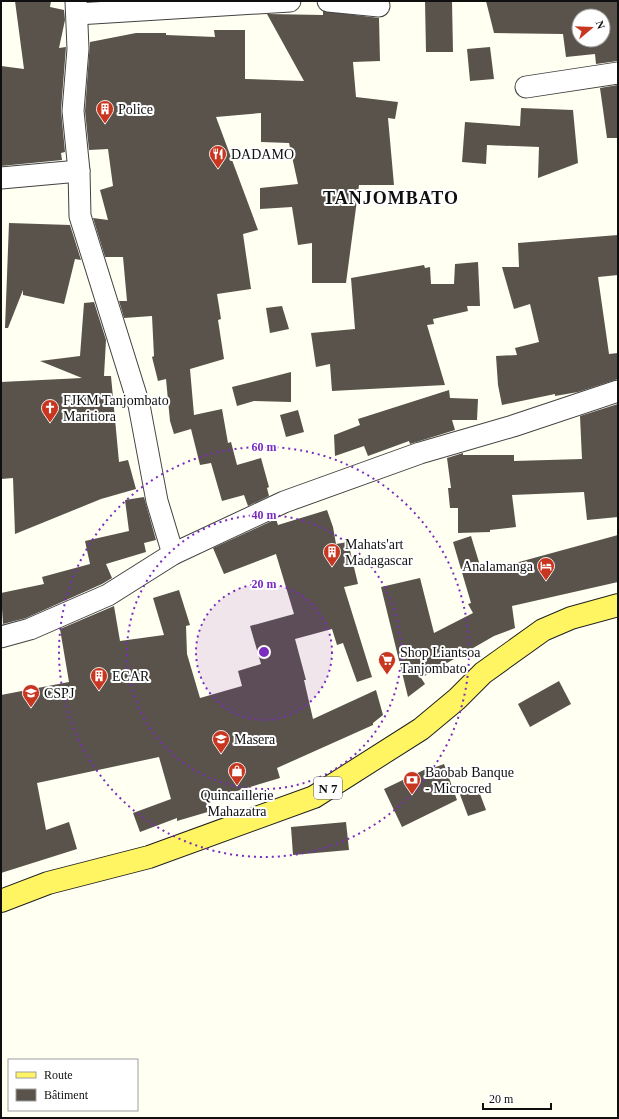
<svg xmlns="http://www.w3.org/2000/svg" width="619" height="1119" font-family="'Times New Roman',serif">
<style>
.building{fill:#59534b;fill-rule:evenodd}
.lines{fill:none;stroke-linecap:round;stroke-linejoin:round}
.street-casing{stroke:#424242;stroke-width:23}
.primary-casing{stroke:#202020;stroke-width:24}
.street{stroke:#fff;stroke-width:21}
.primary{stroke:#fff562;stroke-width:22}
.ring{fill:none;stroke:#7b2cbf;stroke-width:2;stroke-dasharray:2 4}
.labels{text-anchor:middle;stroke-width:4;stroke-linejoin:round;paint-order:stroke}
.shield{fill:#fff;stroke:#575757;stroke-width:1}
.shield-label{font-size:13px;font-weight:bold;fill:#0f0f0f}
.poi-label{font-size:14px;fill:#0f0f0f;stroke:#fff;text-anchor:start}
.district-label{font-size:18px;font-weight:bold;letter-spacing:1px;fill:#0f0f0f;stroke:#fff}
.centre{fill:#7b2cbf;stroke:#fff;stroke-width:2}
.ring-label{font-size:12px;text-anchor:middle;font-weight:bold;fill:#7b2cbf;stroke:#fff;stroke-width:4;stroke-linejoin:round;paint-order:stroke}
</style>
<rect width="100%" height="100%" fill="#fffff2"/>
<g class="building">
<polygon points="15,1 51,1 50,7 64,10 65,20 59,48 66,47 61,110 65,152 61,153 62,160 1,166 1,66 24,69"/>
<polygon points="425,1 452,1 453,52 426,52"/>
<path d="M486 1H618V61L596 64 595 54 566 57 563 34 494 33ZM579 16H603V40H579Z"/>
<polygon points="323,11 379,18 380,61 353,62 356,97 398,102 395,119 388,118 394,185 359,185 346,283 312,283 312,243 298,245 292,207 260,209 260,188 298,184 289,143 261,142 261,113 216,117 258,230 243,234 251,289 217,294 221,319 218,320 224,359 190,369 194,415 222,409 228,443 231,442 237,465 261,458 269,487 267,488 269,496 248,506 244,495 222,501 211,463 200,465 191,429 174,434 170,421 166,379 158,381 152,357 154,356 152,316 124,318 119,301 127,301 123,257 105,257 93,218 108,220 100,190 113,186 108,149 89,150 85,111 90,42 136,33 166,33 166,35 215,37 214,30 245,30 245,79 304,81 267,14 323,15"/>
<polygon points="490,47 494,79 470,81 467,49"/>
<polygon points="618,85 618,138 607,138 600,88"/>
<polygon points="521,108 573,110 578,163 538,178 539,147 487,145 486,164 462,162 465,122 520,126"/>
<polygon points="9,223 70,225 81,260 75,259 64,304 23,295 23,290 8,328 5,328"/>
<polygon points="618,235 618,275 598,277 609,354 618,353 618,379 578,392 555,396 555,394 502,405 498,385 496,356 517,355 515,348 539,342 530,304 514,309 502,267 519,267 518,243"/>
<polygon points="478,262 480,306 467,306 468,311 433,319 434,324 427,325 445,385 332,391 330,364 316,367 311,333 355,329 351,278 424,265 425,268 430,267 431,284 454,284 455,264"/>
<polygon points="94,302 106,340 104,376 111,376 119,462 128,460 136,489 101,499 15,534 13,478 1,479 1,382 82,378 40,361 80,356 84,303"/>
<polygon points="282,306 289,329 270,333 266,308"/>
<polygon points="291,372 291,402 254,401 237,406 232,387"/>
<polygon points="449,390 450,398 478,399 477,420 452,420 455,430 410,444 409,441 368,456 364,446 335,456 334,435 360,425 358,419"/>
<polygon points="618,404 618,517 587,520 584,492 512,495 516,527 490,530 490,532 458,533 458,508 450,508 448,488 451,488 447,458 463,453 463,455 514,455 514,461 582,459 580,416"/>
<polygon points="298,410 304,432 286,437 280,415"/>
<polygon points="144,497 156,540 144,543 146,552 106,564 112,578 102,584 26,618 3,624 1,593 44,584 42,577 90,564 85,541 129,531 125,500"/>
<polygon points="327,510 333,527 336,544 348,542 358,584 344,587 372,677 357,682 343,643 337,645 332,629 295,639 306,680 304,680 313,719 376,690 383,715 373,723 373,725 277,768 280,778 207,800 211,811 177,821 177,818 140,832 133,813 171,799 159,757 37,783 46,830 69,822 77,849 1,873 1,695 69,682 60,629 114,606 120,641 164,635 153,598 179,590 190,625 186,626 187,654 200,698 242,686 238,671 261,664 250,626 294,614 276,554 224,574 213,548 276,519 278,525"/>
<polygon points="618,535 618,582 512,606 515,628 494,636 421,678 425,684 408,697 381,587 420,578 434,633 473,613 468,604 471,603 453,542 471,536 482,572"/>
<polygon points="559,681 571,704 530,727 518,704"/>
<polygon points="444,764 457,800 402,827 384,789 428,768 428,770"/>
<polygon points="477,786 486,810 468,816 459,792"/>
<polygon points="346,822 349,850 293,855 291,827"/>
</g>
<g class="lines">
<defs>
<g id="street">
<polyline points="76,1 78,49 73,111 79,171 80,216 139,405 157,501 173,554"/>
<polyline points="328,1 379,6"/>
<polyline points="77,14 290,1"/>
<polyline points="526,87 618,73"/>
<polyline points="1,178 79,171"/>
<polyline points="1,637 30,629 108,595 173,554 284,502 420,453 513,426 618,391"/>
</g>
<polyline id="primary" points="1,901 48,883 149,857 314,797 421,729 457,699 483,673 543,630 571,618 618,605"/>
</defs>
<use href="#street" class="street-casing"/>
<use href="#primary" class="primary-casing"/>
<use href="#street" class="street"/>
<use href="#primary" class="primary"/>
</g>
<circle cx="264" cy="652" r="68" fill="#7b2cbf" fill-opacity=".12"/>
<g class="ring">
<circle cx="264" cy="652" r="68"/>
<circle cx="264" cy="652" r="137"/>
<circle cx="264" cy="652" r="205"/>
</g>
<defs>
<symbol id="building-pin" viewBox="-11 -11 22 30"><path d="M0 17L-7.5 6A9.5 9.5 0 1 1 7.5 6Z" fill="#c8361f" stroke="#fff"/><path d="M-4-6H4V6H1V3H-1V6H-4ZM-2.5-4.3h1.7v1.8h-1.7ZM.8-4.3h1.7v1.8H.8ZM-2.5-1h1.7V.8h-1.7ZM.8-1h1.7V.8H.8Z" fill="#fff"/></symbol>
<symbol id="restaurant-pin" viewBox="-11 -11 22 30"><path d="M0 17L-7.5 6A9.5 9.5 0 1 1 7.5 6Z" fill="#c8361f" stroke="#fff"/><path d="M-5-6h1v4h1v-4h1v4h1v-4h1v5L-1.5 .5V6h-2V.5L-5-1ZM5-6V6H3V1.5H1.5Q1.5-4 5-6Z" fill="#fff"/></symbol>
<symbol id="church-pin" viewBox="-11 -11 22 30"><path d="M0 17L-7.5 6A9.5 9.5 0 1 1 7.5 6Z" fill="#c8361f" stroke="#fff"/><path d="M-1.2-6h2.4v3.5h3.3v2.4h-3.3V6h-2.4V-.1h-3.3v-2.4h3.3Z" fill="#fff"/></symbol>
<symbol id="hotel-pin" viewBox="-11 -11 22 30"><path d="M0 17L-7.5 6A9.5 9.5 0 1 1 7.5 6Z" fill="#c8361f" stroke="#fff"/><path d="M-6-4.5h1.5V1H6V5H4.5V3h-9V5H-6ZM-4 0a1.8 1.8 0 1 1 3.6 0ZM.5 0V-2.5h3Q6-2.5 6 0Z" fill="#fff"/></symbol>
<symbol id="supermarket-pin" viewBox="-11 -11 22 30"><path d="M0 17L-7.5 6A9.5 9.5 0 1 1 7.5 6Z" fill="#c8361f" stroke="#fff"/><path d="M-6-5.5h2.5l.6 2H6L4.5 2H-2.5L-4.4-4H-6ZM-1.5 3.2a1.3 1.3 0 1 0 .1 0ZM3 3.2a1.3 1.3 0 1 0 .1 0Z" fill="#fff"/></symbol>
<symbol id="school-pin" viewBox="-11 -11 22 30"><path d="M0 17L-7.5 6A9.5 9.5 0 1 1 7.5 6Z" fill="#c8361f" stroke="#fff"/><path d="M0-5L7-2L0 1L-7-2ZM-4 1L0 2.5L4 1V4Q0 6-4 4Z" fill="#fff"/></symbol>
<symbol id="shop-pin" viewBox="-11 -11 22 30"><path d="M0 17L-7.5 6A9.5 9.5 0 1 1 7.5 6Z" fill="#c8361f" stroke="#fff"/><path d="M-5-2.5h2.3a2.7 3.5 0 0 1 5.4 0H5L5.5 6h-11ZM-1.5-2.5h3a1.5 2.3 0 0 0-3 0Z" fill="#fff"/></symbol>
<symbol id="bank-pin" viewBox="-11 -11 22 30"><path d="M0 17L-7.5 6A9.5 9.5 0 1 1 7.5 6Z" fill="#c8361f" stroke="#fff"/><path d="M-6-4H6V4H-6ZM0-2.3a2.3 2.3 0 1 0 0 4.6a2.3 2.3 0 1 0 0-4.6Z" fill="#fff"/></symbol>
</defs>
<g fill-rule="evenodd">
<use href="#building-pin" x="95" y="99" width="20" height="27"/>
<use href="#restaurant-pin" x="208" y="144" width="20" height="27"/>
<use href="#church-pin" x="40" y="398" width="20" height="27"/>
<use href="#building-pin" x="322" y="542" width="20" height="27"/>
<use href="#hotel-pin" x="536" y="556" width="20" height="27"/>
<use href="#supermarket-pin" x="377" y="650" width="20" height="27"/>
<use href="#building-pin" x="89" y="666" width="20" height="27"/>
<use href="#school-pin" x="21" y="683" width="20" height="27"/>
<use href="#school-pin" x="211" y="729" width="20" height="27"/>
<use href="#shop-pin" x="227" y="761" width="20" height="27"/>
<use href="#bank-pin" x="402" y="770" width="20" height="27"/>
</g>
<g class="labels">
<rect class="shield" x="314" y="777" width="28" height="22" rx="3"/>
<g class="shield-label">
<text x="328" y="793">N 7</text>
</g>
<g class="poi-label">
<text x="118" y="114">Police</text>
<text x="231" y="159">DADAMO</text>
<text x="63" y="405">FJKM Tanjombato<tspan x="63" dy="16">Maritiora</tspan></text>
<text x="345" y="549">Mahats'art<tspan x="345" dy="16">Madagascar</tspan></text>
<text x="533" y="571" text-anchor="end">Analamanga</text>
<text x="400" y="657">Shop Liantsoa<tspan x="400" dy="16">Tanjombato</tspan></text>
<text x="112" y="681">ECAR</text>
<text x="44" y="698">CSPJ</text>
<text x="234" y="744">Masera</text>
<text x="425" y="777">Baobab Banque<tspan x="425" dy="16">- Microcred</tspan></text>
<text x="237" y="800" text-anchor="middle">Quincaillerie<tspan x="237" dy="16">Mahazatra</tspan></text>
</g>
<g class="district-label">
<text x="391" y="204">TANJOMBATO</text>
</g>
</g>
<circle cx="264" cy="652" r="6" class="centre"/>
<g class="ring-label">
<text x="264" y="451">60 m</text>
<text x="264" y="519">40 m</text>
<text x="264" y="588">20 m</text>
</g>
<rect width="619" height="1119" fill="none" stroke="#0f0f0f" stroke-width="4"/>
<rect x="8" y="1059" width="130" height="52" fill="#ffffff" stroke="#9f9f9f"/>
<rect x="16" y="1072" width="20" height="6" fill="#fff562" stroke="#9f9f9f"/>
<text x="44" y="1079" font-size="12" fill="#0f0f0f">Route</text>
<rect x="16" y="1089" width="20" height="12" fill="#59534b" stroke="#9f9f9f"/>
<text x="44" y="1099" font-size="12" fill="#0f0f0f">Bâtiment</text>
<g transform="translate(591 28) rotate(71)"><circle r="19" fill="#ffffff" stroke="#9f9f9f"/>
<path d="M0-3L7 15L0 10L-7 15Z" fill="#c8361f"/>
<text y="-6" font-size="11" font-weight="bold" text-anchor="middle" fill="#0f0f0f">N</text>
</g>
<path d="M483 1103v6h68v-6" fill="none" stroke="#0f0f0f" stroke-width="2"/>
<text x="489" y="1103" font-size="12" fill="#0f0f0f" stroke="#ffffff" stroke-width="3" paint-order="stroke">20 m</text>
</svg>
